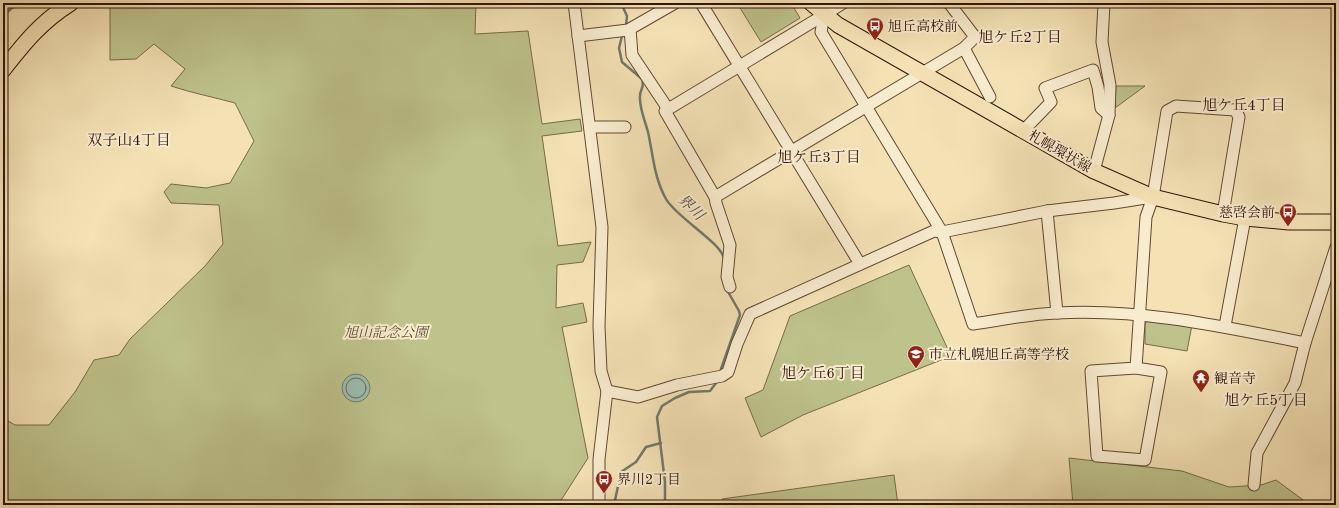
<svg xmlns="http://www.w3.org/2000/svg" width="1339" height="508" font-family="'Old Standard TT','Noto Serif JP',serif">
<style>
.green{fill:#bec28b;stroke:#786a49}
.water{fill:#9cbdb0;stroke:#71796c}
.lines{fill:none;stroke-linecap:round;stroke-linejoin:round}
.shore{stroke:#66685c;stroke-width:1}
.stream{stroke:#71796c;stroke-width:2.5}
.minor-casing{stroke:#624732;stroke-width:13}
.major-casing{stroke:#311307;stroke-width:17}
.minor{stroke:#f8eccf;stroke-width:11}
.major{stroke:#f4e2b5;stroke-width:15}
.labels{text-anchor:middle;stroke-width:4;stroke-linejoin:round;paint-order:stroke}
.poi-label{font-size:14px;fill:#311307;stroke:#f8eccf;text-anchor:start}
.street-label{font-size:14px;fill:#311307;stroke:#f8eccf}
.park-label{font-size:14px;font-style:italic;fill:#625035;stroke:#f8eccf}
.neighbourhood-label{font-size:15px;fill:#311307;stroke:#f8eccf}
.water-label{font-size:15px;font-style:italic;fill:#564e42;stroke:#f8eccf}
</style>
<rect width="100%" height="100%" fill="#f4e2b5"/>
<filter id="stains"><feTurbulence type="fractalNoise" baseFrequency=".005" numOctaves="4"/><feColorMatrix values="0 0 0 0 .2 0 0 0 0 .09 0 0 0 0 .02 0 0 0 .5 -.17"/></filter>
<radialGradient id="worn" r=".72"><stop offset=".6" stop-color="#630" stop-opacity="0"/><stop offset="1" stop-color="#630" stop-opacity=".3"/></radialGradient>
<g class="green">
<path d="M110 3H476L475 34 528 31 542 124 580 119 582 131 542 136 558 246 591 242 583 262 557 265 556 308 583 303 587 322 562 327 588 458 558 505H3V418L15 425H49L75 392 94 360 119 355 130 339 205 266 223 244 219 205 171 203 164 192 171 184 206 188 230 183 254 141 235 103C213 97 192 93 171 86L185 69 154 44 136 59 110 60Z"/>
<polygon points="737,3 791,3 800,18 761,42"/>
<polygon points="1116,86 1145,86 1115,108"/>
<polygon points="909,265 951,356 803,415 761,437 745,398 763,390 790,316"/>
<polygon points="1149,319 1192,325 1187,351 1145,344 1145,324"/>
<polygon points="1069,458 1182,471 1229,487 1261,485 1276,480 1310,505 1073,505"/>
<polygon points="894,475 898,505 723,505 722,499"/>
</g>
<circle class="water" cx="356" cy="388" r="14"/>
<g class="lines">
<circle class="shore" cx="356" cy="388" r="10"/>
<g class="stream">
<polyline points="621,3 627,16 626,26"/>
<polyline points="3,15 19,3"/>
<path d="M622 36 619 48 622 62 642 79C645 87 640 89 640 96 639 107 645 121 648 132 653 154 654 178 666 199 677 218 722 243 724 259"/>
<polyline points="721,369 740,315 739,311 727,290"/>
<polyline points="614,505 621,472 636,462 646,447 661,443"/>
<polyline points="665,505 665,482 657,417 662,406 675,398 689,392 710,391 716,383"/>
</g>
<defs>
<g id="minor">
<polyline points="574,3 602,227 599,326 601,371 607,391 599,459 599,505"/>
<polyline points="701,3 860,264"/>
<path d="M843 3 824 15 821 32 942 232 973 324C1001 320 1029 314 1057 313 1140 308 1225 327 1305 343"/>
<polyline points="824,15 665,111 715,197 964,48 975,37 949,3"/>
<polyline points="630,29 632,55 668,109"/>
<polyline points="578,36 628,30 675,3"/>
<polyline points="964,48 990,97"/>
<polyline points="590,127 625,127"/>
<polyline points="1024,130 1051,102 1045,88 1093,70 1098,87 1101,108 1109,115"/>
<polyline points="1094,171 1109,115 1110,85 1102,42 1104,3"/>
<polyline points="715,197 716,203 730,245 727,277 730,287"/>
<polyline points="1047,211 1057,313"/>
<polyline points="1225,326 1245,218"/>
<polyline points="1136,368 1161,372 1145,460 1097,456 1091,371 1136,368 1146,217 1153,197 1167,111 1176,106 1235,110 1239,117 1223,214"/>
<polyline points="607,391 638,397 677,385 722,376 728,372 737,344 750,314 934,231 942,232 1047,211 1114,203 1152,197"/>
<polyline points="1254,485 1257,453 1295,383 1305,343 1336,247"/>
</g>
<g id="major">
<polyline points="811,3 838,25 1094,171 1153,197 1223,214 1245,218 1289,222 1336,222"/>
<path d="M3 70C25 42 41 22 71 3"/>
</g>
</defs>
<use href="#minor" class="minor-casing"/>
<use href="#major" class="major-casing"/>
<use href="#minor" class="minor"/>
<use href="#major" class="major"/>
</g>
<defs>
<symbol id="bus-pin" viewBox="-11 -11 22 30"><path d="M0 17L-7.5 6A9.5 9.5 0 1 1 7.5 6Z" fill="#8f2418" stroke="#f8eccf"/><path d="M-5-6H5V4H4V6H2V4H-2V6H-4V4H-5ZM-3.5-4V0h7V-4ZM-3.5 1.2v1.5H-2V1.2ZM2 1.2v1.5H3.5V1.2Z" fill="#fff"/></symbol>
<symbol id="school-pin" viewBox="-11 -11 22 30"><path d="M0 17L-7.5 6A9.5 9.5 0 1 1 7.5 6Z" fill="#8f2418" stroke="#f8eccf"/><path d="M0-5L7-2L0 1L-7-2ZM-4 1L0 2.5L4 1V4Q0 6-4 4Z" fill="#fff"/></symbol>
<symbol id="temple-pin" viewBox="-11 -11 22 30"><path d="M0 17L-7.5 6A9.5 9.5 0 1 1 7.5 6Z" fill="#8f2418" stroke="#f8eccf"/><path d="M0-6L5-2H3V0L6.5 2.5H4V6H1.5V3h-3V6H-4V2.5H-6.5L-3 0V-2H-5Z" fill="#fff"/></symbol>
</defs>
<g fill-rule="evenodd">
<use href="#bus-pin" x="865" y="16" width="20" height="27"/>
<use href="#bus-pin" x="1278" y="202" width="20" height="27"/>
<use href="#school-pin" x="906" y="344" width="20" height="27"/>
<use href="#temple-pin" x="1191" y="368" width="20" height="27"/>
<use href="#bus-pin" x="594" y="469" width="20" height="27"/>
</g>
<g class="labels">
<g class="poi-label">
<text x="888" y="31">旭丘高校前</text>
<text x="1275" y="217" text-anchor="end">慈啓会前</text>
<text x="929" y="359">市立札幌旭丘高等学校</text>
<text x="1214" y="383">観音寺</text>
<text x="617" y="484">界川2丁目</text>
</g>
<g class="street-label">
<text transform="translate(1060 151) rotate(30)" y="5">札幌環状線</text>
</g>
<g class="park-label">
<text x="386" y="337">旭山記念公園</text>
</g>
<g class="neighbourhood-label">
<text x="1020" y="42">旭ケ丘2丁目</text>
<text x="1244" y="110">旭ケ丘4丁目</text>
<text x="129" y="145">双子山4丁目</text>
<text x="819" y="162">旭ケ丘3丁目</text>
<text x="823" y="378">旭ケ丘6丁目</text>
<text x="1266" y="405">旭ケ丘5丁目</text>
</g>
<g class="water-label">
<text transform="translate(691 207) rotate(44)" y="5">界川</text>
</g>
</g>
<rect width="1339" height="508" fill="none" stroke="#f4e2b5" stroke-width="16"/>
<rect x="4" y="4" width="1331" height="500" fill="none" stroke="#311307" stroke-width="2"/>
<rect x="8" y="8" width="1323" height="492" fill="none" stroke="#311307"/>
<rect width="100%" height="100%" filter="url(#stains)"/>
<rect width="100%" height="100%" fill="url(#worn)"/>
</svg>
